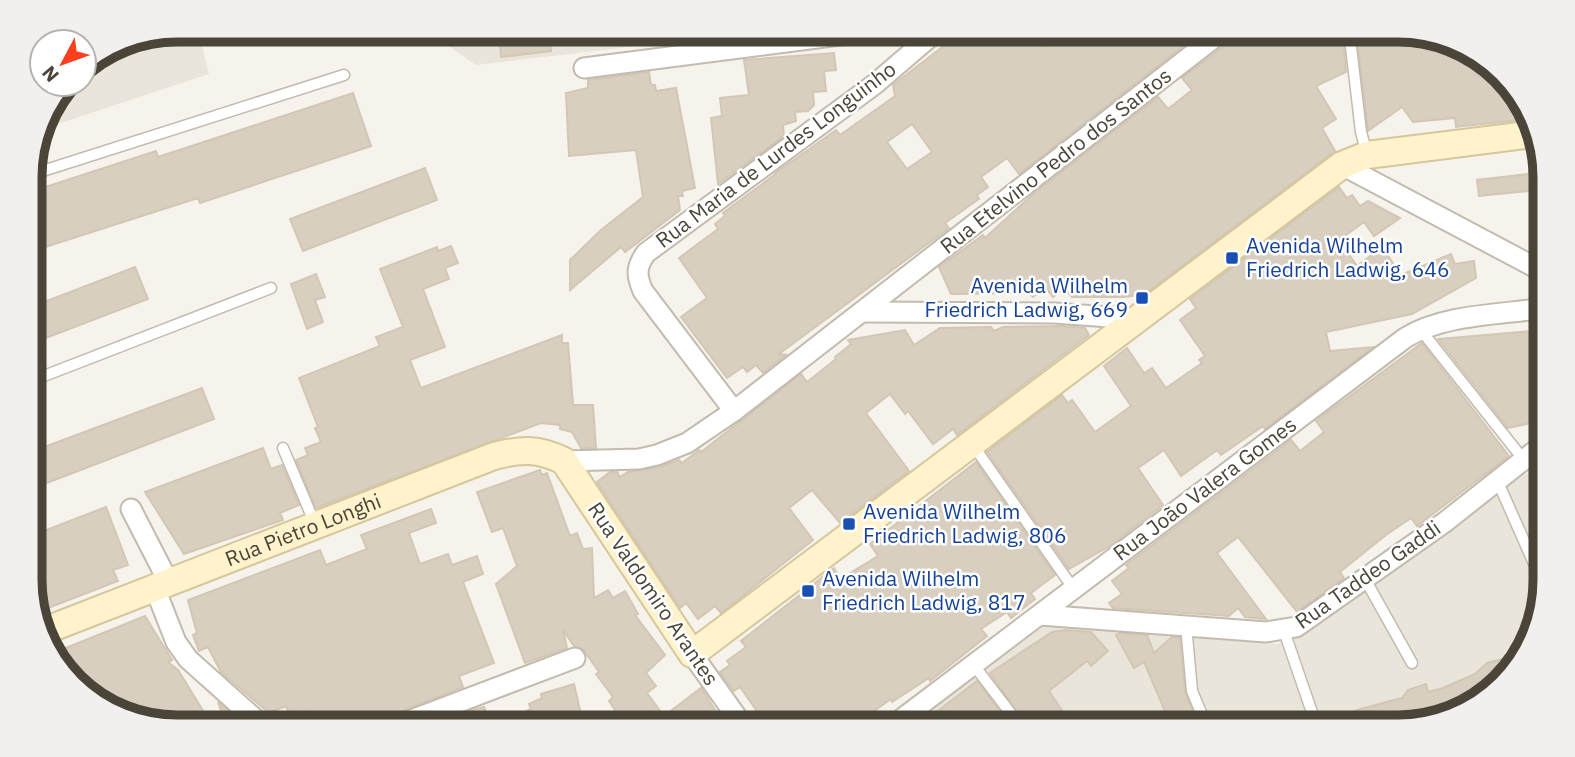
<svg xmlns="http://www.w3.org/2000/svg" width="1575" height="757" font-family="'IBM Plex Sans',sans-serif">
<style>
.residential{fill:#eae5da}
.building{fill:#d8cfc1;stroke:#d3c7b4;stroke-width:2;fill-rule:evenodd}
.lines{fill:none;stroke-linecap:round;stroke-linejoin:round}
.lane-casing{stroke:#c2bbae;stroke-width:13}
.street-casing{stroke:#c2bbae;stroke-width:23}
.secondary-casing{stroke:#d6c79b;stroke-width:30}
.lane{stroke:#fff;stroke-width:10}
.street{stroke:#fff;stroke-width:19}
.secondary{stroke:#fff3cd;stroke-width:26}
.transit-dot{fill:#1a4fb4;stroke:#fff;stroke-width:2.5}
.labels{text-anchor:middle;stroke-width:5;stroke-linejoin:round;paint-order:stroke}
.street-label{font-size:21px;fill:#4b4439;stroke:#fff}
.transit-label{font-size:21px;fill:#164399;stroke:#fff;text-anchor:start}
.rim{fill:none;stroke:#4b4439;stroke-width:9}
</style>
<rect width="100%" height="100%" fill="#f6f3ec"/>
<g class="residential">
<polygon points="177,30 198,30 209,74 40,130 45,112 66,84 84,84 84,64 121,41"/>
<polygon points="447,30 772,30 476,65 447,45"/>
<polygon points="1545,461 1545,581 1534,637 1480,702 1408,727 908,727 1046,624 1278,644"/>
</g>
<g class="building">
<polygon points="518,30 519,35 549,31 551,51 501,57 499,31"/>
<path d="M1014 30 1026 45 1036 40 1043 48 1067 30H1204L1019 174 1007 158 981 177 988 187 977 195 979 199 945 223 949 228 783 351 779 354 786 355 763 373 756 365 747 372 743 367 727 378 681 317 707 298 679 258 718 229 715 224 725 216 723 213 777 173 774 174 836 130 840 135 895 96 893 85 962 32ZM912 124 932 152 907 169 887 142Z"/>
<polygon points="1236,30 1342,30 1346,72 1316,86 1336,119 1322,128 1335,151 1145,294 1124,297 1072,297 1064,288 1053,297 1045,287 1033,297 1029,293 951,294 939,267 983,235 985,238 1033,194 1158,97 1168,109 1192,90 1182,78 1232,40"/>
<polygon points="1356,30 1398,30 1455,41 1515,87 1528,119 1456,127 1455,118 1413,122 1402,107 1368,131"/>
<polygon points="834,53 836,70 824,71 826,91 813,92 814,105 808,111 795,112 796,121 783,125 784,136 718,184 711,118 722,116 720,98 749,95 744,60"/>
<polygon points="649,72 651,85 655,85 656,91 676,88 695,188 682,191 683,196 678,196 680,210 625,252 621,247 570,290 570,260 601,230 643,197 636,150 569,156 566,93 588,88 588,80"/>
<polygon points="353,93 371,146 200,203 198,198 30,252 30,192 156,151 158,157"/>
<polygon points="425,168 437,200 303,251 290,219"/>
<polygon points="1537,173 1539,190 1479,196 1477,180"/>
<polygon points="1339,187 1347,198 1352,195 1360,206 1368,201 1400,218 1374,236 1364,222 1339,240 1357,266 1382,247 1401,275 1451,254 1455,264 1474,261 1476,278 1412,314 1326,332 1330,351 1373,347 1265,429 1263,426 1221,455 1217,450 1181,476 1164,450 1138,468 1163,505 1110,546 1069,569 987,452 1062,395 1068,403 1072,400 1095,432 1131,406 1104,366 1127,348 1144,373 1152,368 1166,388 1202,363 1199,360 1205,356 1180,320 1196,308 1190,299"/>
<polygon points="451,246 458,263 445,268 449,279 423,289 445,347 410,360 421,388 562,335 562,343 568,343 573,405 593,405 596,448 581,448 572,432 560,429 560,425 541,423 316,508 296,460 308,455 305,448 321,442 315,428 318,427 299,378 380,346 376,337 403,327 380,269 437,247 438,251"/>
<polygon points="135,267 148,299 30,344 30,320 36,318 31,307"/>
<polygon points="316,274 325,297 315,300 323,322 307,329 291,284"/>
<polygon points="1062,326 1085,328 1089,335 957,435 953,429 933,444 908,411 905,414 890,394 866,413 909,471 840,523 812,490 789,508 813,540 721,613 715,606 698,619 686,603 680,608 597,482 610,472 617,472 620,477 628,472 660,467 679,460 682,463 699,450 701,452 801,374 807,382 836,359 835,357 851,344 848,340 905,330 914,345 940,328 991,327 994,331 1003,327"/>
<polygon points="1544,330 1545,420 1508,428 1438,339"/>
<polygon points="1422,343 1509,456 1417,526 1411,518 1386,535 1340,572 1344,578 1297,612 1238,537 1217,553 1266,619 1245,617 1238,608 1229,616 1113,608 1109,603 1122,594 1112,581 1129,568 1126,565 1291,440 1300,451 1324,432 1316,421"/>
<polygon points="202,388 214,419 31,489 31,452"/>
<polygon points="263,448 271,469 282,465 299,505 280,513 283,520 184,554 145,492"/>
<polygon points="976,462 1055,575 1031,593 1035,599 1011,618 1007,612 981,629 987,636 930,681 929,678 892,702 891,699 863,719 868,727 768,727 740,687 734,691 720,672 730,665 727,661 746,647 741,641 834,568 840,579 878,556 870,544"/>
<polygon points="540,470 542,475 547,473 570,536 577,533 583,549 592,548 594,598 608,590 613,598 625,591 638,614 635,615 665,655 646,673 656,686 647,693 664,716 701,688 726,727 627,727 609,701 613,697 596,674 599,672 583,649 574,646 563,630 567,648 525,663 496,584 517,566 503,528 492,532 477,492"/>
<polygon points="106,507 128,565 113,570 118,581 43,610 38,598 31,600 31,536"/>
<polygon points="431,509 436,523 409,533 420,564 448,554 452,565 477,556 483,574 463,582 494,663 459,676 463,687 389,716 381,727 317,727 311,711 291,718 286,706 269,713 221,672 208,647 199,651 193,635 197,633 188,600 320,550 326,565 367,549 361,535"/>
<polygon points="145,616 172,660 168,662 178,670 213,727 177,727 120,716 60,670 53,653"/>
<polygon points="1066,630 1091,632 1108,651 1091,666 1087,661 1049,691 1063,712 1045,727 1028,727 990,673 1052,632"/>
<polygon points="1119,633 1147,635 1154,653 1172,637 1180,638 1185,692 1199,727 1141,727 1165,711 1144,662 1147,660 1134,668 1116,635"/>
<polygon points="1519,655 1480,702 1408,727 1323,727 1323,724 1357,710 1402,698 1408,690 1426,684 1428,692 1443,688 1475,674 1487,663"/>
<polygon points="977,681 1012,727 943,727 934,714"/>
<polygon points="574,684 584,727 492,727 531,709 529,704 542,698 541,694"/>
<polygon points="218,702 235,717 227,727"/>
<polygon points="484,707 492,727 427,727 472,710"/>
</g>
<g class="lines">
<defs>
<g id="lane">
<polyline points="1349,30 1361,132 1367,154"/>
<polyline points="30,175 344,75"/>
<polyline points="1420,329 1523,459"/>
<polyline points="31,381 271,288"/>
<polyline points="973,445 1073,588"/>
<polyline points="283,448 315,524"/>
<polyline points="1497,480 1544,586"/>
<polyline points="1365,579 1412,663"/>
<polyline points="1186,625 1192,691 1207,727"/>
<polyline points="1284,631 1316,724"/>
<polyline points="973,664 1021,727"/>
</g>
<g id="street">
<polyline points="584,68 879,30"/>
<polyline points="1342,165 1544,272"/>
<polyline points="863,312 1054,313 1137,319"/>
<path d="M734 411 643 291C636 275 636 267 646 253L875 84 938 30"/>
<polyline points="564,461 639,459 657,455 687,443 734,411 1224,30"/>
<polyline points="131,509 168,581"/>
<polyline points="154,586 176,642 188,659 264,727"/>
<polyline points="1040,615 1266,632 1296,627 1445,522 1545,443"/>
<polyline points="692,654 744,727"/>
<polyline points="393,727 575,658"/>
<path d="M891 727 1405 338C1444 314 1499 315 1544 308"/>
</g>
<g id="secondary">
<path id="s1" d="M44 631 494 456C521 449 538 448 564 461L692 654 1342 165 1367 155 1534 134"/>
</g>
</defs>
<use href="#lane" class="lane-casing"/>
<use href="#street" class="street-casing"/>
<use href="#secondary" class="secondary-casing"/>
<use href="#lane" class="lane"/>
<use href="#street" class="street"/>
<use href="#secondary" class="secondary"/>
</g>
<g class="transit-dot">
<rect x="1225" y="251" width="14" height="14" rx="3.5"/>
<rect x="1135" y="291" width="14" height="14" rx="3.5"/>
<rect x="842" y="517" width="14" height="14" rx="3.5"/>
<rect x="801" y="584" width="14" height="14" rx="3.5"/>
</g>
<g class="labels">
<g class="street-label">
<text transform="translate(776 155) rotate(-37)" y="7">Rua Maria de Lurdes Longuinho</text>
<text transform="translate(1056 161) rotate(-38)" y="7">Rua Etelvino Pedro dos Santos</text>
<text transform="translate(1205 489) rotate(-37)" y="7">Rua João Valera Gomes</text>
<text dy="7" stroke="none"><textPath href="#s1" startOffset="278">Rua Pietro Longhi</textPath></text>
<text transform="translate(1368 575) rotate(-35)" y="7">Rua Taddeo Gaddi</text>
<text transform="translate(653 594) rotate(56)" y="7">Rua Valdomiro Arantes</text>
</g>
<g class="transit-label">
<text x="1246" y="253">Avenida Wilhelm<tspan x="1246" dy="24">Friedrich Ladwig, 646</tspan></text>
<text x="1128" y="293" text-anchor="end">Avenida Wilhelm<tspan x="1128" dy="24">Friedrich Ladwig, 669</tspan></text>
<text x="863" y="519">Avenida Wilhelm<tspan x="863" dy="24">Friedrich Ladwig, 806</tspan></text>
<text x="822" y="586">Avenida Wilhelm<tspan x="822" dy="24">Friedrich Ladwig, 817</tspan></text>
</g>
</g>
<path d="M0 0H1575V757H0ZM177 42H1398A135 135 0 0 1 1533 177V580A135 135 0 0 1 1398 715H177A135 135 0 0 1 42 580V177A135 135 0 0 1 177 42Z" fill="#f1f0ef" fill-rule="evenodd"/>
<path class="rim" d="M177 42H1398A135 135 0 0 1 1533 177V580A135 135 0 0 1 1398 715H177A135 135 0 0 1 42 580V177A135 135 0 0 1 177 42Z"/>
<g transform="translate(63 63) rotate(229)"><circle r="33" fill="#ffffff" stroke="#b7b4b0" stroke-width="2"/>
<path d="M0-5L12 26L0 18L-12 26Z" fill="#fc3f1d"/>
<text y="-10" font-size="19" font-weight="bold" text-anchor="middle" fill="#4b4439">N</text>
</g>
</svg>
